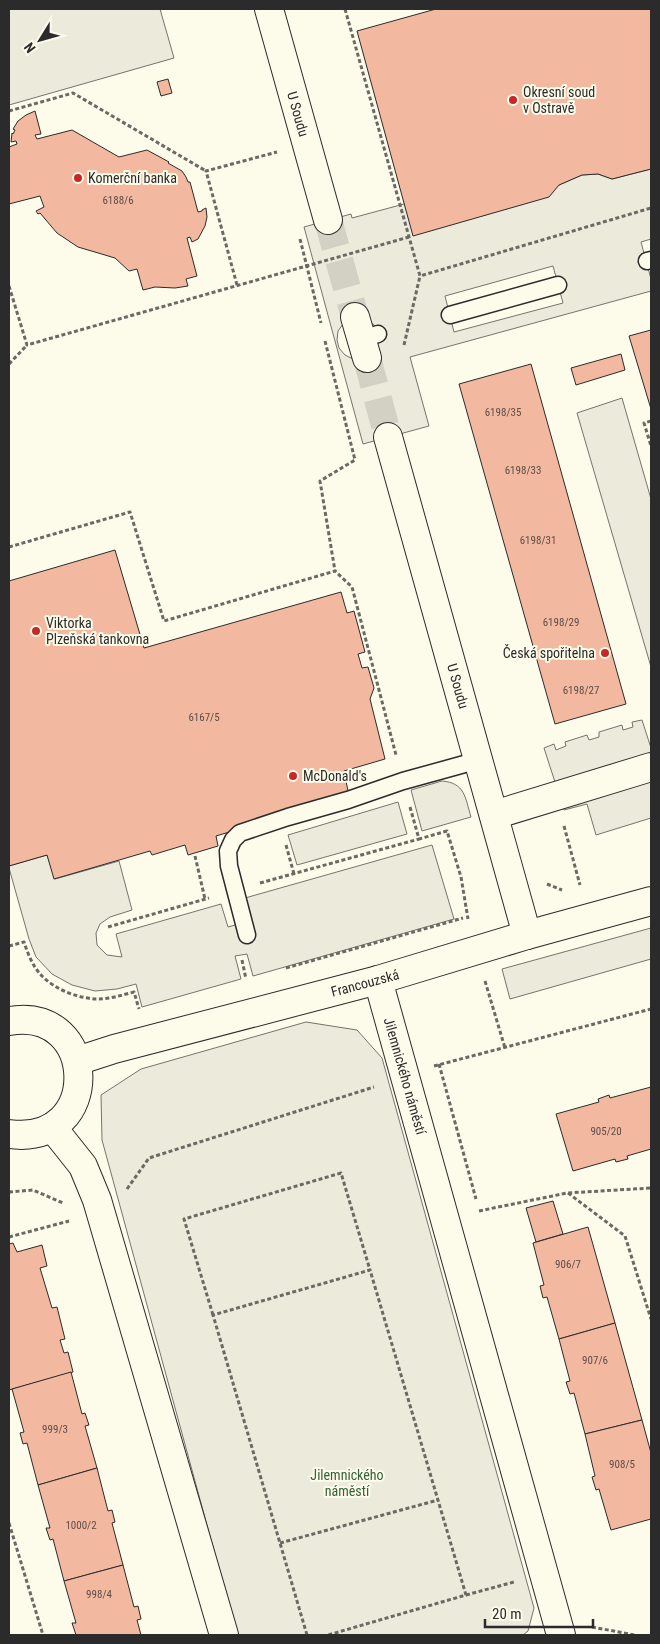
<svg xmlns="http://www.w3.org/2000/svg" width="660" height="1644" font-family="'Roboto Condensed',sans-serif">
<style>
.green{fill:#ecebdb;stroke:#74746e}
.parking{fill:#eceadb;stroke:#74746e;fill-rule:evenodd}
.building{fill:#f2b8a0;stroke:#2b2b2b}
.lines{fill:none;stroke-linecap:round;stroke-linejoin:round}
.minor-tunnel{stroke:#d3d1c4;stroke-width:28;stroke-dasharray:28 14;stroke-linecap:butt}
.service-casing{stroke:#2b2b2b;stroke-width:19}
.minor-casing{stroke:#2b2b2b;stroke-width:30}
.path{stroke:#6a6964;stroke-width:3;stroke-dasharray:4 2.5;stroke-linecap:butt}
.service{stroke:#fdfbea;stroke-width:16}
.minor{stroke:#fdfbea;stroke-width:28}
.poi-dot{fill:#c62828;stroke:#fdfbea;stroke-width:2}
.labels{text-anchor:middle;stroke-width:4;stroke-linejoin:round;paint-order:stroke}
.number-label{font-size:11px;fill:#5d4e48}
.poi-label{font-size:14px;fill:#2b2b2b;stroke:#fdfbea;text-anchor:start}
.street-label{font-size:14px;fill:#2b2b2b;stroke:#fdfbea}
.park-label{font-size:14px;fill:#34623c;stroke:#fdfbea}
</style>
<rect width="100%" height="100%" fill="#fdfbea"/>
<g class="green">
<path d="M442 781C465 783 465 797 471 817L422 831 411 790Z"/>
<polygon points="398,802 407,834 297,865 288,835"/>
<polygon points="306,1022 357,1030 382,1058 534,1608 528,1631 523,1635 237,1635 102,1140 101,1095 141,1069"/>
</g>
<g class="parking">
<polygon points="9,9 160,9 174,58 9,105"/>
<path d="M651 169V239L641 242 651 279V291L410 357 429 426 363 444 304 227 351 214 352 218 404 204 549 195 559 185 582 175 598 174 612 179ZM553 266 563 303 454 332 445 296ZM367 319 374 325 378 333 379 341 376 349 361 359H353L345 355 339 348 337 340 338 331 343 324Z"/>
<polygon points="622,398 651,499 651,667 577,413"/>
<polygon points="642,720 651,748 651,818 596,835 587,804 564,810 544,748 554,744 556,750 566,746 565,742 587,735 589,740 599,737 599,732 622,725 623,730 633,727 632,722"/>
<polygon points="432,845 454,919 253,976 247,954 235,956 241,979 142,1007 136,984 117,989 95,991 72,985 52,974 36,957 29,939 9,868 9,866 47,855 55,879 119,861 132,910 110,917 100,924 96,933 97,945 107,955 122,957 116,934 221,904 228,927 239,924 238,900"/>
<polygon points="651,928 651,959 510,999 502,969"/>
</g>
<g class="building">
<polygon points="436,9 651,9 651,169 612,179 598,174 582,175 559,185 549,197 413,236 357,31"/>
<polygon points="168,79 172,93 161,96 157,82"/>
<polygon points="35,111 41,134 35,135 37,139 72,130 119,157 147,150 169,162 168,163 182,171 186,177 188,182 190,182 198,212 202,211 202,210 206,208 207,217 205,226 198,239 192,242 190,237 187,238 197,276 186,279 188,286 175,288 155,287 143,290 137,269 129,271 115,258 78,247 57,233 40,213 38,214 36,211 44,207 40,196 9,204 9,147 17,144 16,141 11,142 12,133 13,134 15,130 13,129 18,121 26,115"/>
<polygon points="651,330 651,409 629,336"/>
<polygon points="621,354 625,370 576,385 571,368"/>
<polygon points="531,364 626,704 555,724 459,384"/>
<polygon points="115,550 144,648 341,592 347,613 354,611 365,652 358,654 362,668 368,667 374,688 370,699 385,759 344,771 349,796 216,836 218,846 188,855 185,845 152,855 150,851 54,879 47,855 9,866 9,581"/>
<polygon points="651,1087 651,1149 627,1156 628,1159 616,1162 615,1159 573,1171 556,1114 599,1102 598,1099 609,1095 610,1098"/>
<polygon points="553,1201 563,1234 536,1242 526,1208"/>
<polygon points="588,1227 615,1323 559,1339 547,1297 543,1298 540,1286 544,1285 533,1243"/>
<polygon points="13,1243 17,1252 42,1245 47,1266 40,1268 52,1308 57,1307 65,1339 60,1340 64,1353 68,1352 73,1372 9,1390 9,1244"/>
<polygon points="615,1323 642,1420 585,1434 574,1393 570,1394 566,1382 570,1381 559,1339"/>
<polygon points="71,1372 82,1414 85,1413 89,1425 85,1426 97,1468 38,1485 27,1443 23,1444 20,1433 24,1432 12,1389"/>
<polygon points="642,1420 651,1453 651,1519 611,1530 599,1489 596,1490 592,1477 595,1476 585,1434"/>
<polygon points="97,1468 108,1511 112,1510 115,1522 112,1523 123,1565 64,1581 53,1539 50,1540 46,1528 50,1528 38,1485"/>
<polygon points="123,1565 134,1607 138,1606 141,1619 137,1620 141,1635 76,1635 72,1623 76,1623 64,1581"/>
</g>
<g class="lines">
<g class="minor-tunnel">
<polyline points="328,220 355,317"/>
<polyline points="367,358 388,437"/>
</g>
<defs>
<g id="service">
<polyline points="647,261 651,260"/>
<polyline points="450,315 558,285"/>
<polyline points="361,339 378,334"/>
<polyline points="247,935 229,866 228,851 233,840 240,833 288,817 348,800 403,781 479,760"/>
</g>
<g id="minor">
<polyline points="269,9 328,220"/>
<polyline points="355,317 367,358"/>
<polyline points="388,437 527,935"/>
<polyline points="494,815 651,767"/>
<polyline points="378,980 561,1635"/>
<path d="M9 1021C99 1005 104 1147 9 1134"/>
<polyline points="77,1061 114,1049 378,980 527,935 651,901"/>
<polyline points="52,1127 83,1166 97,1200 224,1635"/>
</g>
</defs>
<use href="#service" class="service-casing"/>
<use href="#minor" class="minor-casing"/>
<g class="path">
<polyline points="345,9 420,276 651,208"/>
<polyline points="9,111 73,93 206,171"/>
<polyline points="300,239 321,323"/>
<polyline points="237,285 206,171 277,152"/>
<polyline points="9,286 27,345 409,237"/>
<polyline points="325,341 355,460 320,481 335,571"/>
<polyline points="404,345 420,276"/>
<polyline points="9,364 27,345"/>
<polyline points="651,421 644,423 651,446"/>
<polyline points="9,547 130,512 164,621 335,571 352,587 396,755"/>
<polyline points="410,807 419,839 447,831 461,877 468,919"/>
<polyline points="564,826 580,885"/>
<polyline points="286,845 294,874"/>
<polyline points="195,856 205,899"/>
<polyline points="260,883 419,839"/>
<polyline points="547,884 562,890"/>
<polyline points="108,927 209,898"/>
<path d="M9 946 24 942C28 954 33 967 42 976 56 990 79 999 99 999 110 999 122 995 134 992L139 1009"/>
<polyline points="242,960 246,979"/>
<polyline points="286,968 463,918"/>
<polyline points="485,981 505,1048"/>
<polyline points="439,1064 476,1199"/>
<polyline points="434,1066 651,1009"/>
<polyline points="127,1189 149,1158 374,1087"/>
<polyline points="9,1192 33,1190 63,1203"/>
<polyline points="568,1193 625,1236 651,1319"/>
<polyline points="479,1211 567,1193 651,1188"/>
<polyline points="9,1237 69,1221"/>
<polyline points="213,1315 184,1219 341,1173 370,1270"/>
<polyline points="9,1523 43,1635"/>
<polyline points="280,1543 438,1500"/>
<polyline points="466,1595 514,1582"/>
<polyline points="592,1627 635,1635"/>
<polyline points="307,1635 213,1315 370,1270 466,1595 328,1635"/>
</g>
<use href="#service" class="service"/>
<use href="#minor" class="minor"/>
</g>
<g class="poi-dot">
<circle cx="513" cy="100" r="5"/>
<circle cx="78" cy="178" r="5"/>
<circle cx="36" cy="631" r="5"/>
<circle cx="605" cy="653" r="5"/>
<circle cx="293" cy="776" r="5"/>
</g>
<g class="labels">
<g class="number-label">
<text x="118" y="204">6188/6</text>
<text x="503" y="416">6198/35</text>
<text x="523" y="474">6198/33</text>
<text x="538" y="544">6198/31</text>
<text x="561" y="626">6198/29</text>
<text x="581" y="694">6198/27</text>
<text x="204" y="721">6167/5</text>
<text x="606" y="1135">905/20</text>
<text x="568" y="1268">906/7</text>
<text x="595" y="1364">907/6</text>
<text x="55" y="1433">999/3</text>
<text x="622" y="1468">908/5</text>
<text x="81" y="1529">1000/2</text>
<text x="99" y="1598">998/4</text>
</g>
<g class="poi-label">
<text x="523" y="97">Okresní soud<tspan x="523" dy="16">v Ostravě</tspan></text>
<text x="88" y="183">Komerční banka</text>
<text x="46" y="628">Viktorka<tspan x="46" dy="16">Plzeňská tankovna</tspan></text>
<text x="595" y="658" text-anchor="end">Česká spořitelna</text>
<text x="303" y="781">McDonald's</text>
</g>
<g class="street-label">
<text transform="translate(298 114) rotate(74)" y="5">U Soudu</text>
<text transform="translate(458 686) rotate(74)" y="5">U Soudu</text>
<text transform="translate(365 983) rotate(-15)" y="5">Francouzská</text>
<text transform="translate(405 1076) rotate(74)" y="5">Jilemnického náměstí</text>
</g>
<g class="park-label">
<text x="347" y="1480">Jilemnického<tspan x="347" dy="16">náměstí</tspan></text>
</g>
</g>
<rect width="660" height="1644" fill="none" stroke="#2b2b2b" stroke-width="20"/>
<g transform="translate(40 40) rotate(233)" stroke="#fdfbea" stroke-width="4" paint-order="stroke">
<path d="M0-4L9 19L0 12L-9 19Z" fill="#2b2b2b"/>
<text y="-8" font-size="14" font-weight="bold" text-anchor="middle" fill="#2b2b2b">N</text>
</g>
<path d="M485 1619v8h108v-8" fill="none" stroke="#2b2b2b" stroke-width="2.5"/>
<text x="492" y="1619" font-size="15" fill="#2b2b2b" stroke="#fdfbea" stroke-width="4" paint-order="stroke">20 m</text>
</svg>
